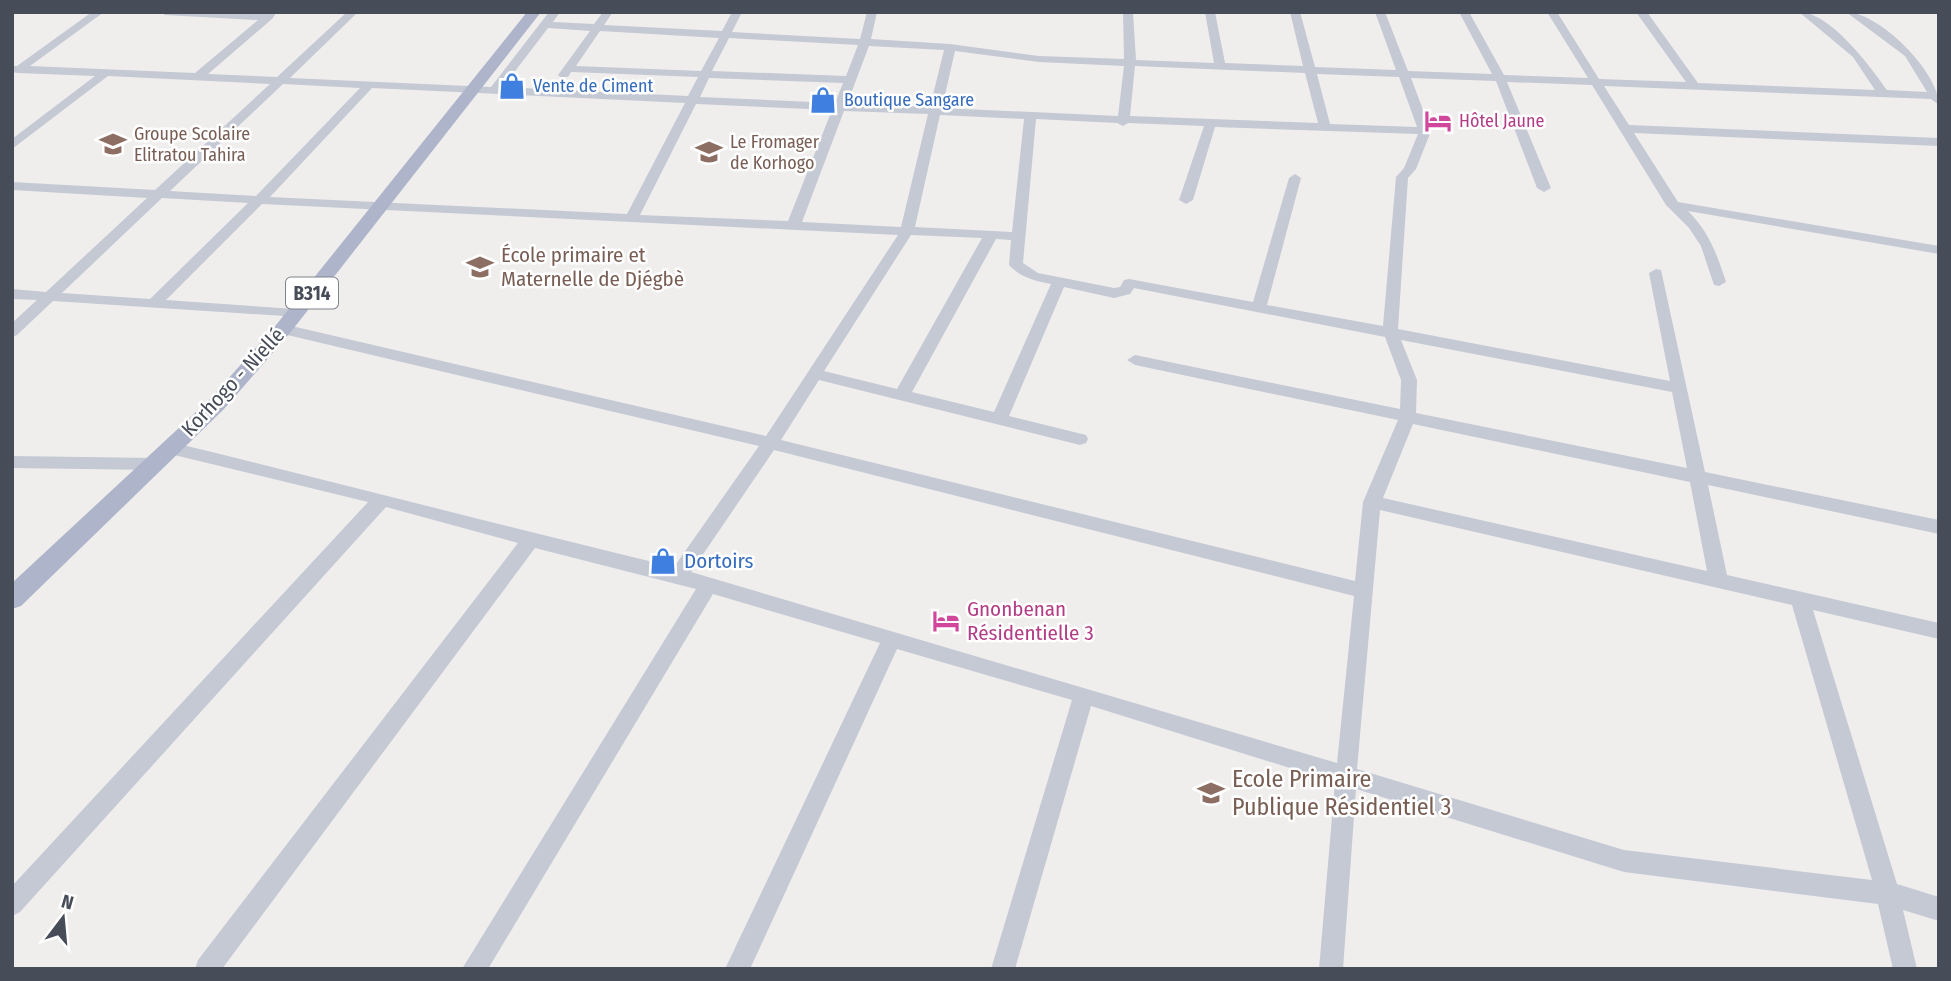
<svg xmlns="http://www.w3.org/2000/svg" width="1951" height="981" font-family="'Fira Sans Condensed',sans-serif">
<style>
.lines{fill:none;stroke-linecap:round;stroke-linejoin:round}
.minor{fill:#c4c9d4;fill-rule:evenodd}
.major{fill:#aeb5cb;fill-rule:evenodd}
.labels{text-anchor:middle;stroke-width:5;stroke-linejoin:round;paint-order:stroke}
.far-shop-label{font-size:18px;fill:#366cbe;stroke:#fff;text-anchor:start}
.far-hotel-label{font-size:18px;fill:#b23c85;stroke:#fff;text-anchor:start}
.far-education-label{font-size:18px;fill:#785e54;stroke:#fff;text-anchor:start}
.shield{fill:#fff;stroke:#7e828b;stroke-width:2}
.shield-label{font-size:19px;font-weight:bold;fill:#474c59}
.education-label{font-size:21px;fill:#785e54;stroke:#fff;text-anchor:start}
.street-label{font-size:21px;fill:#474c59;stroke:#fff}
.shop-label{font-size:21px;fill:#366cbe;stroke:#fff;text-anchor:start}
.hotel-label{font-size:21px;fill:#b23c85;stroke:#fff;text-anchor:start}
.near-education-label{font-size:24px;fill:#785e54;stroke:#fff;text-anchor:start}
</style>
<rect width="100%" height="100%" fill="#f0eeed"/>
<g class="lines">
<g class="minor">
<path d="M92 12H104L30 66 195 73 258 20 165 15 160 12 274 13 275 15 272 19 208 74 277 77 347 12H358L290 78 491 87 549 12H560L553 22 594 24 603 12H613L604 25 722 31 732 12H742L732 32 860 39 867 12H877L871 39 950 44 1039 56 1124 59 1123 12H1133L1136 60 1214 63 1205 12H1215L1225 63 1303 66 1290 12H1300L1315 67 1396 70 1375 12H1385L1408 71 1492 74 1459 12H1469L1504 75 1588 78 1547 12H1557L1599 79 1686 82 1636 12H1647L1698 83 1875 90 1853 57 1799 12C1830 12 1870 66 1887 90L1927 92 1905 56 1846 12C1879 12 1939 72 1939 105L1931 99 1604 86 1629 125 1939 138V146L1634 133 1678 202 1939 246V254L1688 211C1709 232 1717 254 1726 282L1719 286 1714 285 1701 246 1689 228 1666 205 1592 85 1507 82 1551 188 1544 192 1537 188 1496 81 1411 78 1431 131 1416 169 1408 178 1398 329 1670 381 1649 273 1656 269 1661 270 1705 472 1939 520V534L1708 485 1727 575 1939 623V639L1813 610 1897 884 1939 897V921L1903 910 1917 969H1893L1878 904 1624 872 1356 789 1343 969H1319L1335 782 1091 706 1015 969H991L1072 700 897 649 750 969H725L880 643 713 594 488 969H462L696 589 535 548 222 969H195L198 960 518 543 386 507 20 912 12 916V886L368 502 170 454 164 452 162 448 164 444 170 442C338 482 505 527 674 567L759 446 283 334 275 329 278 326 283 324 766 436 898 235 262 204 166 300 295 309 302 314 300 317 53 301 17 335 12 337V323L37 300 12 299V289L46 292 147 198 12 190V182L155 190 270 84 108 76 12 149V139L95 76 18 73 12 72V66H17ZM548 28 590 31 558 75 560 77H568L571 72 698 77 688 96 503 87ZM600 31 719 38 701 71 576 66ZM729 38 858 45 846 76 712 71ZM869 46 944 50 930 107 847 104ZM955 51 1039 62 1124 66 1118 116 942 108ZM1135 66 1305 73 1318 123 1130 116ZM1317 74 1399 77 1417 127 1330 124ZM709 78 843 83 835 103 700 97ZM283 84 360 88 256 196 170 191ZM372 88 685 103 627 214 270 197ZM696 104 832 110 788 221 640 215ZM844 111 928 114 901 227 802 222ZM940 115 1024 119 1012 232 915 227ZM1036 119 1117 123 1123 126 1128 123 1204 126 1179 200 1186 204 1193 200 1215 127 1418 134 1404 168 1396 177 1383 326 1267 305 1301 178 1295 174 1289 178 1253 302 1129 279 1124 280 1120 287 1114 288 1038 273 1023 263ZM162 198 248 203 150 299 62 293ZM911 235 982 238 897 389 824 371ZM996 239 1011 240 1009 265C1021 278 1035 281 1051 284L994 412 912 392ZM1064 287 1114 298 1130 294 1134 288 1385 337 1401 380 1400 409 1135 355 1127 360 1135 365 1398 420 1363 502 1355 581 781 440 819 380 1080 445 1086 443 1088 439 1086 435 1009 416ZM1401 340 1672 392 1687 468 1416 413 1417 380ZM1413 424 1690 482 1707 571 1383 498ZM774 450 1354 596 1337 763 691 572ZM1380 510 1792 605 1872 880 1624 850 1357 769Z"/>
<polygon points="12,456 155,458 164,464 155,470 12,468"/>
</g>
<polygon class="major" points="527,12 541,12 290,333 224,409 21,606 12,609 12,583 210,399 276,325"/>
</g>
<defs>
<symbol id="shop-bare" viewBox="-9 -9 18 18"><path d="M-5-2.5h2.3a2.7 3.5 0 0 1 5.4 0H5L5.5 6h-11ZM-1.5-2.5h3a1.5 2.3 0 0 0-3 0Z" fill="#3f7fe0" stroke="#fff" stroke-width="2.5" paint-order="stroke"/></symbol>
<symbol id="hotel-bare" viewBox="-9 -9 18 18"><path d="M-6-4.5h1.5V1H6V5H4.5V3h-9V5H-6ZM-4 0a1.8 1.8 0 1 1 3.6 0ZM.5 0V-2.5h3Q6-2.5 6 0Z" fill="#d1479c" stroke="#fff" stroke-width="2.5" paint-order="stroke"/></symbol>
<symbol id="school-bare" viewBox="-9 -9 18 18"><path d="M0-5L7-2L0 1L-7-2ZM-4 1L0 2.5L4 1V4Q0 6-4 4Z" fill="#8d6e63" stroke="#fff" stroke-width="2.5" paint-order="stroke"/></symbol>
</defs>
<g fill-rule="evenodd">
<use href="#shop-bare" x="493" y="67" width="38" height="38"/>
<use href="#shop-bare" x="804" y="81" width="38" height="38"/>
<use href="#hotel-bare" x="1419" y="102" width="38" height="38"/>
<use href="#school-bare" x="94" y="125" width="38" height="38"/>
<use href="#school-bare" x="690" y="133" width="38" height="38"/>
<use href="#school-bare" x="461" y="248" width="38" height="38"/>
<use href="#shop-bare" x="644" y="542" width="38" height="38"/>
<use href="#hotel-bare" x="927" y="602" width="38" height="38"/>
<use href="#school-bare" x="1192" y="774" width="38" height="38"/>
</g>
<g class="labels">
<g class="far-shop-label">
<text x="533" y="92">Vente de Ciment</text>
<text x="844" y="106">Boutique Sangare</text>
</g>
<g class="far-hotel-label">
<text x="1459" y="127">Hôtel Jaune</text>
</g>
<g class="far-education-label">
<text x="134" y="140">Groupe Scolaire<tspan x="134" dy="21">Elitratou Tahira</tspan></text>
<text x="730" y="148">Le Fromager<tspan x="730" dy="21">de Korhogo</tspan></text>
</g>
<rect class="shield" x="286" y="277.5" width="52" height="31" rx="5"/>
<g class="shield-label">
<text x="312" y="300">B314</text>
</g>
<g class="education-label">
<text x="501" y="262">École primaire et<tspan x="501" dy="24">Maternelle de Djégbè</tspan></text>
</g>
<g class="street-label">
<text transform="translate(233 382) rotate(-47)" y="7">Korhogo - Niellé</text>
</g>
<g class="shop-label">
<text x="684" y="568">Dortoirs</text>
</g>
<g class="hotel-label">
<text x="967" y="616">Gnonbenan<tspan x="967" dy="24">Résidentielle 3</tspan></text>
</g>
<g class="near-education-label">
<text x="1232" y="787">Ecole Primaire<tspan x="1232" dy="28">Publique Résidentiel 3</tspan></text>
</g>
</g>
<rect width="1951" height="981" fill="none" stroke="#474c59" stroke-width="28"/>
<g transform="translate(63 918) rotate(16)" stroke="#ffffff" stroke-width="5" paint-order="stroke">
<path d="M0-5L12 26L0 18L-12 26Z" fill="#474c59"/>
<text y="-10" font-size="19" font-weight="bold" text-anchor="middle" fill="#474c59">N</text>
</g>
</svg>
